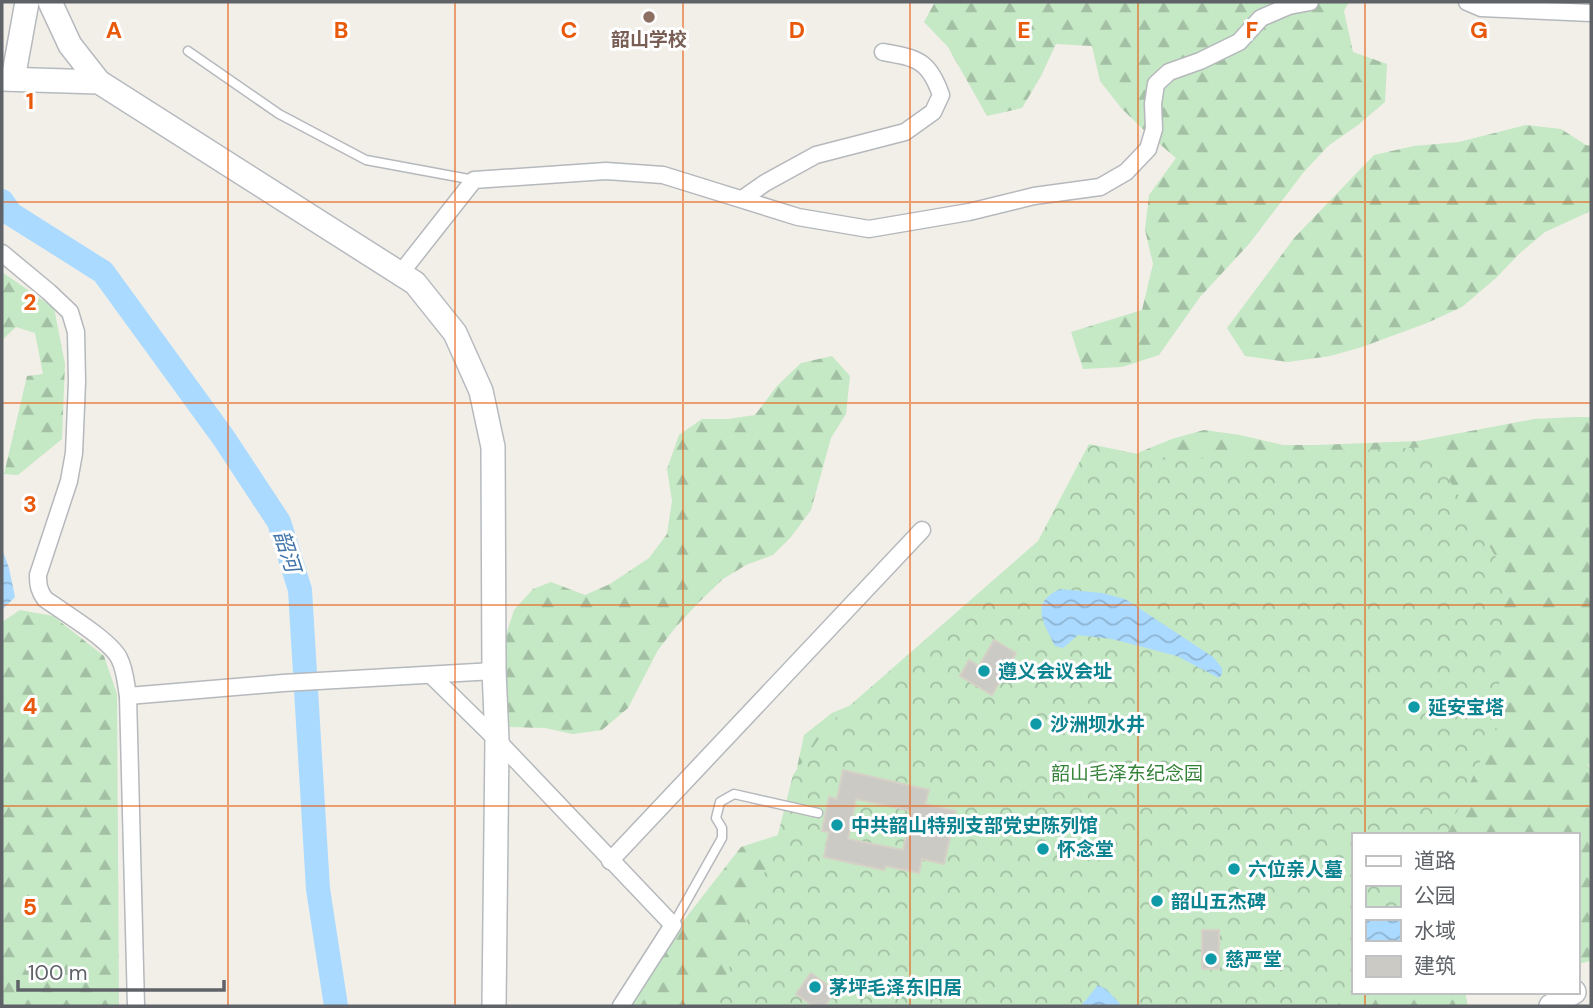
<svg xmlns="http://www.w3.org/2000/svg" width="1593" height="1008" font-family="'DM Sans','Noto Sans SC',sans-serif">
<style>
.forest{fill:url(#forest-firs)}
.park{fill:url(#park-crowns)}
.water{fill:url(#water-waves)}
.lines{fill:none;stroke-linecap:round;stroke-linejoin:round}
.river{stroke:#aadaff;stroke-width:24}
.building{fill:#cccac5;stroke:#d6d1c6;stroke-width:2;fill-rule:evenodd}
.service-casing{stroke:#b5b8bc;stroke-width:11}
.minor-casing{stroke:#b5b8bc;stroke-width:19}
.secondary-casing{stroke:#b6babf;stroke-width:26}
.service{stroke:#fff;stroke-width:8}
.minor{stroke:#fff;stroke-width:16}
.secondary{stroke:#fff;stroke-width:23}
.grid{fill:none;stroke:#e8590c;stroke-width:2;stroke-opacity:0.55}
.education-dot{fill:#8d6e63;stroke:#fff;stroke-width:2.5}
.culture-dot{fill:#0f9aa8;stroke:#fff;stroke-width:2.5}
.labels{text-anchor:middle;stroke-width:6;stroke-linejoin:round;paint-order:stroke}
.education-label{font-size:19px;font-weight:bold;fill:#785e54;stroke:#fff}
.culture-label{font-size:19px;font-weight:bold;fill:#0d838f;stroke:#fff;text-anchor:start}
.park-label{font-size:19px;fill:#348238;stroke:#fff}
.water-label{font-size:21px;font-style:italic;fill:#4174aa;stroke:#fff}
.grid-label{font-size:23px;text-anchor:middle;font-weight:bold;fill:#e8590c;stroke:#fff;stroke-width:6;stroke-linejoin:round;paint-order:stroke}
</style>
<defs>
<pattern id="forest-firs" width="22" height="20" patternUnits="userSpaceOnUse" patternTransform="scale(1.75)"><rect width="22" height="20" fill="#c5e8c5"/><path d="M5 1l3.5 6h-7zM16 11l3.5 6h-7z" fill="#a3c0a4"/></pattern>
<pattern id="park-crowns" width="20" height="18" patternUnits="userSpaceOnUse" patternTransform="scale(1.75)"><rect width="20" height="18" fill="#c5e8c5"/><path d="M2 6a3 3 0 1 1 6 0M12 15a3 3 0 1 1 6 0" fill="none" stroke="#a3c0a4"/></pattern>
<pattern id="water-waves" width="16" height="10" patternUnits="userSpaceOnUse" patternTransform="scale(1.75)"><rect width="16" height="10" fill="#aadaff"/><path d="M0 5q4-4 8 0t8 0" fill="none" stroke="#8eb4d2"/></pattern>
</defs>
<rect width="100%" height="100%" fill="#f1efe8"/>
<g class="forest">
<polygon points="935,2 1349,2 1344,11 1353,52 1387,64 1385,102 1358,125 1328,146 1303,173 1249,244 1200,297 1159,355 1122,367 1083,369 1071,332 1142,310 1153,264 1145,230 1149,195 1176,158 1147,133 1122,109 1100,81 1092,46 1056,44 1041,76 1022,108 987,116 948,47 924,22"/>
<polygon points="1526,125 1561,129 1586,145 1591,146 1591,211 1545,232 1520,253 1496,278 1462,307 1427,323 1362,347 1330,356 1288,362 1245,356 1227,328 1295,237 1374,155 1414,146 1459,142"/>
<polygon points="2,272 54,308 65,364 62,439 18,475 4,474 27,376 43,374 35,333 16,327 2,340"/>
<polygon points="832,356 850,376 846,414 831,438 811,510 791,537 773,555 746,565 723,579 699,602 675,628 658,650 628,708 602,730 573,734 545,728 509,727 502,715 505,638 514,610 533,589 551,582 585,595 610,584 649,558 667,534 672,501 667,469 679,435 702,419 728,419 755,415 777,386 801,363"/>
<polygon points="1575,417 1591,417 1591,762 1588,765 1591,770 1591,961 1582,963 1577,962 1577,835 1353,835 1353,992 1465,992 1468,1006 630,1006 667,942 741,847 781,834 815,780 797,768 804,735 832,713 873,696 1140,452 1172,439 1204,430 1240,435 1283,445 1317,445 1418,441 1534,419"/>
<polygon points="20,610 53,616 104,656 117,694 119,1006 2,1006 2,622"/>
</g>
<polygon class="park" points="1089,444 1167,460 1429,447 1505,572 1497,725 1446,835 1353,835 1353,984 1337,1006 715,1006 776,842 793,775 831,722 1038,541"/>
<g class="water">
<polygon points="2,549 9,568 15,597 2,610"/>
<path d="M1060 589 1102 593 1125 599 1213 657 1222 668V674L1219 678 1177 656 1112 639 1078 635 1063 648 1055 646C1044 623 1029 603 1060 589Z"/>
<polygon points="1098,985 1106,989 1122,1006 1081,1006"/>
</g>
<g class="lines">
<polyline class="river" points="2,201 11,214 103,272 223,437 279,522 300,590 318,889 336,1006"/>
</g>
<g class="building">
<polygon points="994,640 1016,653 992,695 960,676 969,660 979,666"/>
<path d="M843 770 929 790 925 804 956 811 944 864 922 859 919 873 886 866 884 870 824 857 829 832 822 831 829 797 837 799ZM856 799 911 811 903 850 848 839Z"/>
<rect x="1202" y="930" width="17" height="39"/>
<polygon points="811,973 835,991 825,1006 813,1006 796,994"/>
</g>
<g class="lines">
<defs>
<g id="service">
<polyline points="188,51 279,114 366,160 474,180"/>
<polyline points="673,925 722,838 722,828 716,818 720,802 734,794 818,813"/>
</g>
<g id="minor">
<polyline points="1467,2 1481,8 1591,13"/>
<path d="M742 199 765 183 816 155 905 132 933 112 941 95C929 60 917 58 883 52"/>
<path d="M2 253 49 292 70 312 76 332 77 382 74 453 69 481 38 575C38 585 39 591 45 599 63 612 110 640 119 658 125 669 126 684 128 696L136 1006"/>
<polyline points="400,274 474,180 606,171 663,175 798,217 869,229 969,212 1034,196 1100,187 1126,172 1148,149 1154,129 1153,104 1156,84 1169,72 1200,61 1239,42 1261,18 1289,6 1310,2"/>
<polyline points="431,675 497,740 673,925 621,1006"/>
<polyline points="128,696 283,683 494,671"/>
<polyline points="610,861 922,530"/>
</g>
<g id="secondary">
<polyline points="50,2 70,45 99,82"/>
<polyline points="2,79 99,82 415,283 455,333 481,391 493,447 494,671 497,740 494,1006"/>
<polyline points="13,79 27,2"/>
<polyline points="1551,1006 1574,992"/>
</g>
</defs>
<use href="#service" class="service-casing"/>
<use href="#minor" class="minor-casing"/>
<use href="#secondary" class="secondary-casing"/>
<use href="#service" class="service"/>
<use href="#minor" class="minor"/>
<use href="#secondary" class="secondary"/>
</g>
<path class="grid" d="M228 2V1006M455 2V1006M683 2V1006M910 2V1006M1138 2V1006M1365 2V835M2 202H1591M2 403H1591M2 605H1591M2 806H1591M1365 992V1006"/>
<circle class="education-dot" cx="649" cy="17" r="7"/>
<g class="culture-dot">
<circle cx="984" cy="671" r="7"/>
<circle cx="1414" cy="707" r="7"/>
<circle cx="1036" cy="724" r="7"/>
<circle cx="837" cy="825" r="7"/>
<circle cx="1043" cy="849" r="7"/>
<circle cx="1234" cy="869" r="7"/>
<circle cx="1157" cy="901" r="7"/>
<circle cx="1211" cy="959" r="7"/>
<circle cx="815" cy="987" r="7"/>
</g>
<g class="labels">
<g class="education-label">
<text x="649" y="46">韶山学校</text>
</g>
<g class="culture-label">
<text x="998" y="678">遵义会议会址</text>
<text x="1428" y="714">延安宝塔</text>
<text x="1050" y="731">沙洲坝水井</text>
<text x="851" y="832">中共韶山特别支部党史陈列馆</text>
<text x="1057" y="856">怀念堂</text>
<text x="1248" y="876">六位亲人墓</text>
<text x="1171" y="908">韶山五杰碑</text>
<text x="1225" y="966">慈严堂</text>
<text x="829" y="994">茅坪毛泽东旧居</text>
</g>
<g class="park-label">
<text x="1127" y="780">韶山毛泽东纪念园</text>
</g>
<g class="water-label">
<text transform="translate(287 551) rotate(72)" y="7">韶河</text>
</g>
</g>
<g class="grid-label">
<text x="114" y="38">A</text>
<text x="341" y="38">B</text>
<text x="569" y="38">C</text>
<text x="797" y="38">D</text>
<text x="1024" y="38">E</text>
<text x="1252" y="38">F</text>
<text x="1479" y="38">G</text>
<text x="30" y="109">1</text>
<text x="30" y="310">2</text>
<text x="30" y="512">3</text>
<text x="30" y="714">4</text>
<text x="30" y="915">5</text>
</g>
<rect width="1593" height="1008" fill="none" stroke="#5f6368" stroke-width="7"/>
<rect x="1352" y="833" width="228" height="161" fill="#ffffff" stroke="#bfc1c3" stroke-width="2"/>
<rect x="1366" y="856" width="35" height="10" fill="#ffffff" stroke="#bfc1c3" stroke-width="2"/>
<text x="1414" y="868" font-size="21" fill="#5f6368">道路</text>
<rect x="1366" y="886" width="35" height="21" fill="url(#park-crowns)" stroke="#bfc1c3" stroke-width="2"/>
<text x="1414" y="903" font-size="21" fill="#5f6368">公园</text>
<rect x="1366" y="920" width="35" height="21" fill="url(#water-waves)" stroke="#bfc1c3" stroke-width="2"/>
<text x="1414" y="938" font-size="21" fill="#5f6368">水域</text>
<rect x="1366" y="956" width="35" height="21" fill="#cccac5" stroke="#bfc1c3" stroke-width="2"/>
<text x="1414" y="973" font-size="21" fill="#5f6368">建筑</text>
<path d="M18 980v10h206v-10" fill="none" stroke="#5f6368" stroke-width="3.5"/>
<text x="28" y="980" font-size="21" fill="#5f6368" stroke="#ffffff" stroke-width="5" paint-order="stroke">100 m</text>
</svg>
